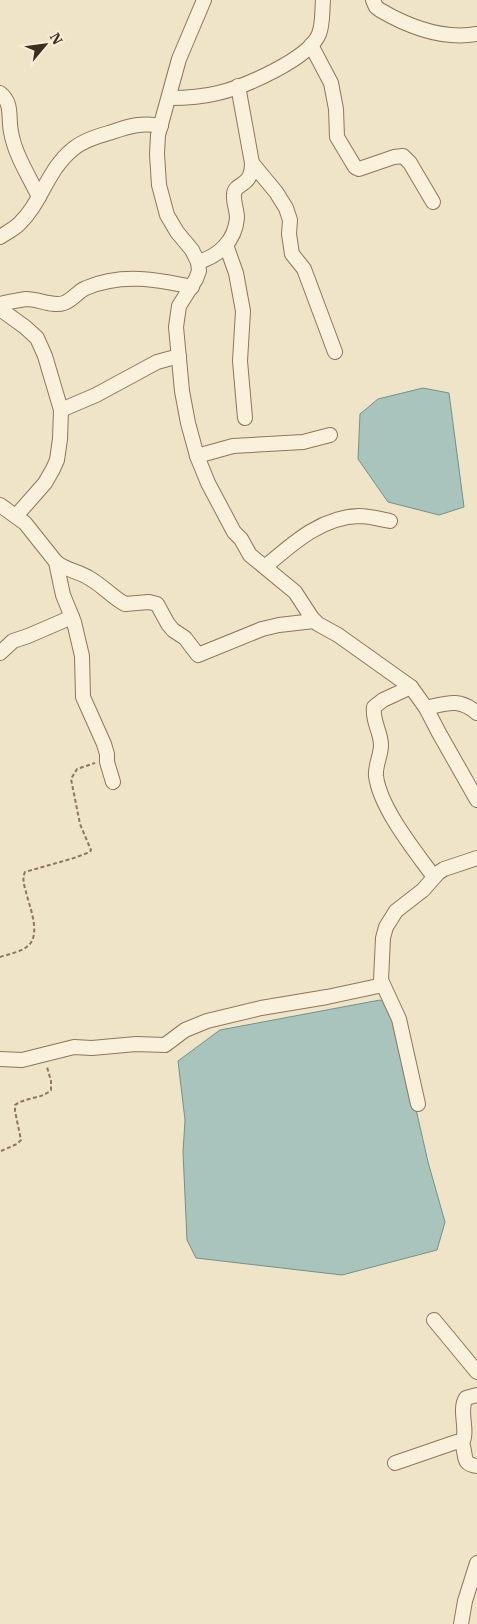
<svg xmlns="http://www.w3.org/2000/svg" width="477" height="1624" font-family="'IBM Plex Serif',serif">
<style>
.water{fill:#a9c4bc;stroke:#6f938a}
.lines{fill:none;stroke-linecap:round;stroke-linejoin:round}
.minor-casing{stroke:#8d765c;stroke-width:16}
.path{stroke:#8d765c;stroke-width:2;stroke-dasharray:4 2.5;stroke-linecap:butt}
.minor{stroke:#faf1dc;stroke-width:14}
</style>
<rect width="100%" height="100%" fill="#f0e4c8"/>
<g class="water">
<polygon points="423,388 449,393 464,507 439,515 388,502 358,459 360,414 378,399"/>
<polygon points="380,1000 391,1006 398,1030 428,1162 445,1222 437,1250 342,1275 196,1258 187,1240 183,1152 185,1120 178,1061 220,1030"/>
</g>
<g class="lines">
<defs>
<g id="minor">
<polyline points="204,0 179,59 158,135 157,154 159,185 167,215 177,232 192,250 198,262 199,271 196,279 179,306 176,327 182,391 188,423 197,456 208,483 234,532 241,539 250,555 295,592 312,618 318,624 338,635 411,687 426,708 439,733 477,800"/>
<path d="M373 0 376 7 380 10C409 27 442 40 477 34"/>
<polyline points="311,45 331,83 336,109 337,137 355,167 359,169 394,157 403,156 410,163 433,202"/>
<path d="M0 93C13 103 8 118 11 132 15 155 29 176 39 197"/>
<path d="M169 98C185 98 202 97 218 93 244 87 309 59 319 34 323 24 322 11 323 0"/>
<polyline points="252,163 276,192 286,208 290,220 289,234 292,254 304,269 335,352"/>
<path d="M0 237C6 233 14 229 19 224 42 202 47 170 73 149 84 140 99 136 112 132 129 126 143 122 161 126"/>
<polyline points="226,245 236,273 243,311 240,361 245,418"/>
<path d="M198 262C219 256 235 241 237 218 237 210 233 202 234 194 235 182 252 188 252 163L238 86"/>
<path d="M0 304C9 302 18 300 26 299 39 299 52 307 64 303 73 300 78 291 86 288 121 273 156 279 192 287"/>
<polyline points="0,309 25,327 37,338 45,356 61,410 60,439 57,460 53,469 45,483 16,516"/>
<polyline points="61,410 96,395 157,362 179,356"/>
<polyline points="197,456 233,446 303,442 330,435"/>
<path d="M0 505 25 523 56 562C65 570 78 571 89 578 102 585 112 597 125 604L149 602 157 604 168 624 173 630 185 638 198 655 262 629 279 625 314 621"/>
<polyline points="56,562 63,595 74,622 82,656 83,697 104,744 107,754 107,762 113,782"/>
<path d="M265 567C292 544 321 517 359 516 369 516 380 519 390 521"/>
<polyline points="0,653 13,641 28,636 72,617"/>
<path d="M411 687 383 700 374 707C372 721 381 732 381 745 381 756 375 765 376 776 380 808 415 851 434 877"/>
<path d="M426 708C448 703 459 698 477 713"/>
<polyline points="0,1059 22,1060 74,1047 92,1048 136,1044 165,1045 185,1030 207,1021 261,1008 327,997 383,985"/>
<polyline points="418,1104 399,1019 381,980 383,938 386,927 396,911 423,890 438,873 444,869 477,858"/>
<polyline points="434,1320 477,1372"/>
<path d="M462 1443C469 1430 458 1411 466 1398L477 1395"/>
<path d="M395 1463 456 1442 462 1443C467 1456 461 1464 477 1466"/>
<polyline points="461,1624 465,1601 477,1563"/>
</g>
</defs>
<use href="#minor" class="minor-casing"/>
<g class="path">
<path d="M0 957C9 954 22 952 29 945 41 933 29 905 26 892 24 885 22 878 25 872L74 858 90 852 91 850 80 824 71 779 77 769 95 763"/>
<path d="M1 1151 17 1144 21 1140 15 1111V1105C26 1097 42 1099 51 1090V1081L47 1067"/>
</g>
<use href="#minor" class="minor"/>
</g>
<g transform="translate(45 45) rotate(61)" stroke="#f7eed8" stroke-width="4" paint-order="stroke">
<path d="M0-4L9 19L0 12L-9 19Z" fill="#3d2e20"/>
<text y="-8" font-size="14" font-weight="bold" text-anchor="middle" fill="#3d2e20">N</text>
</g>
</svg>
